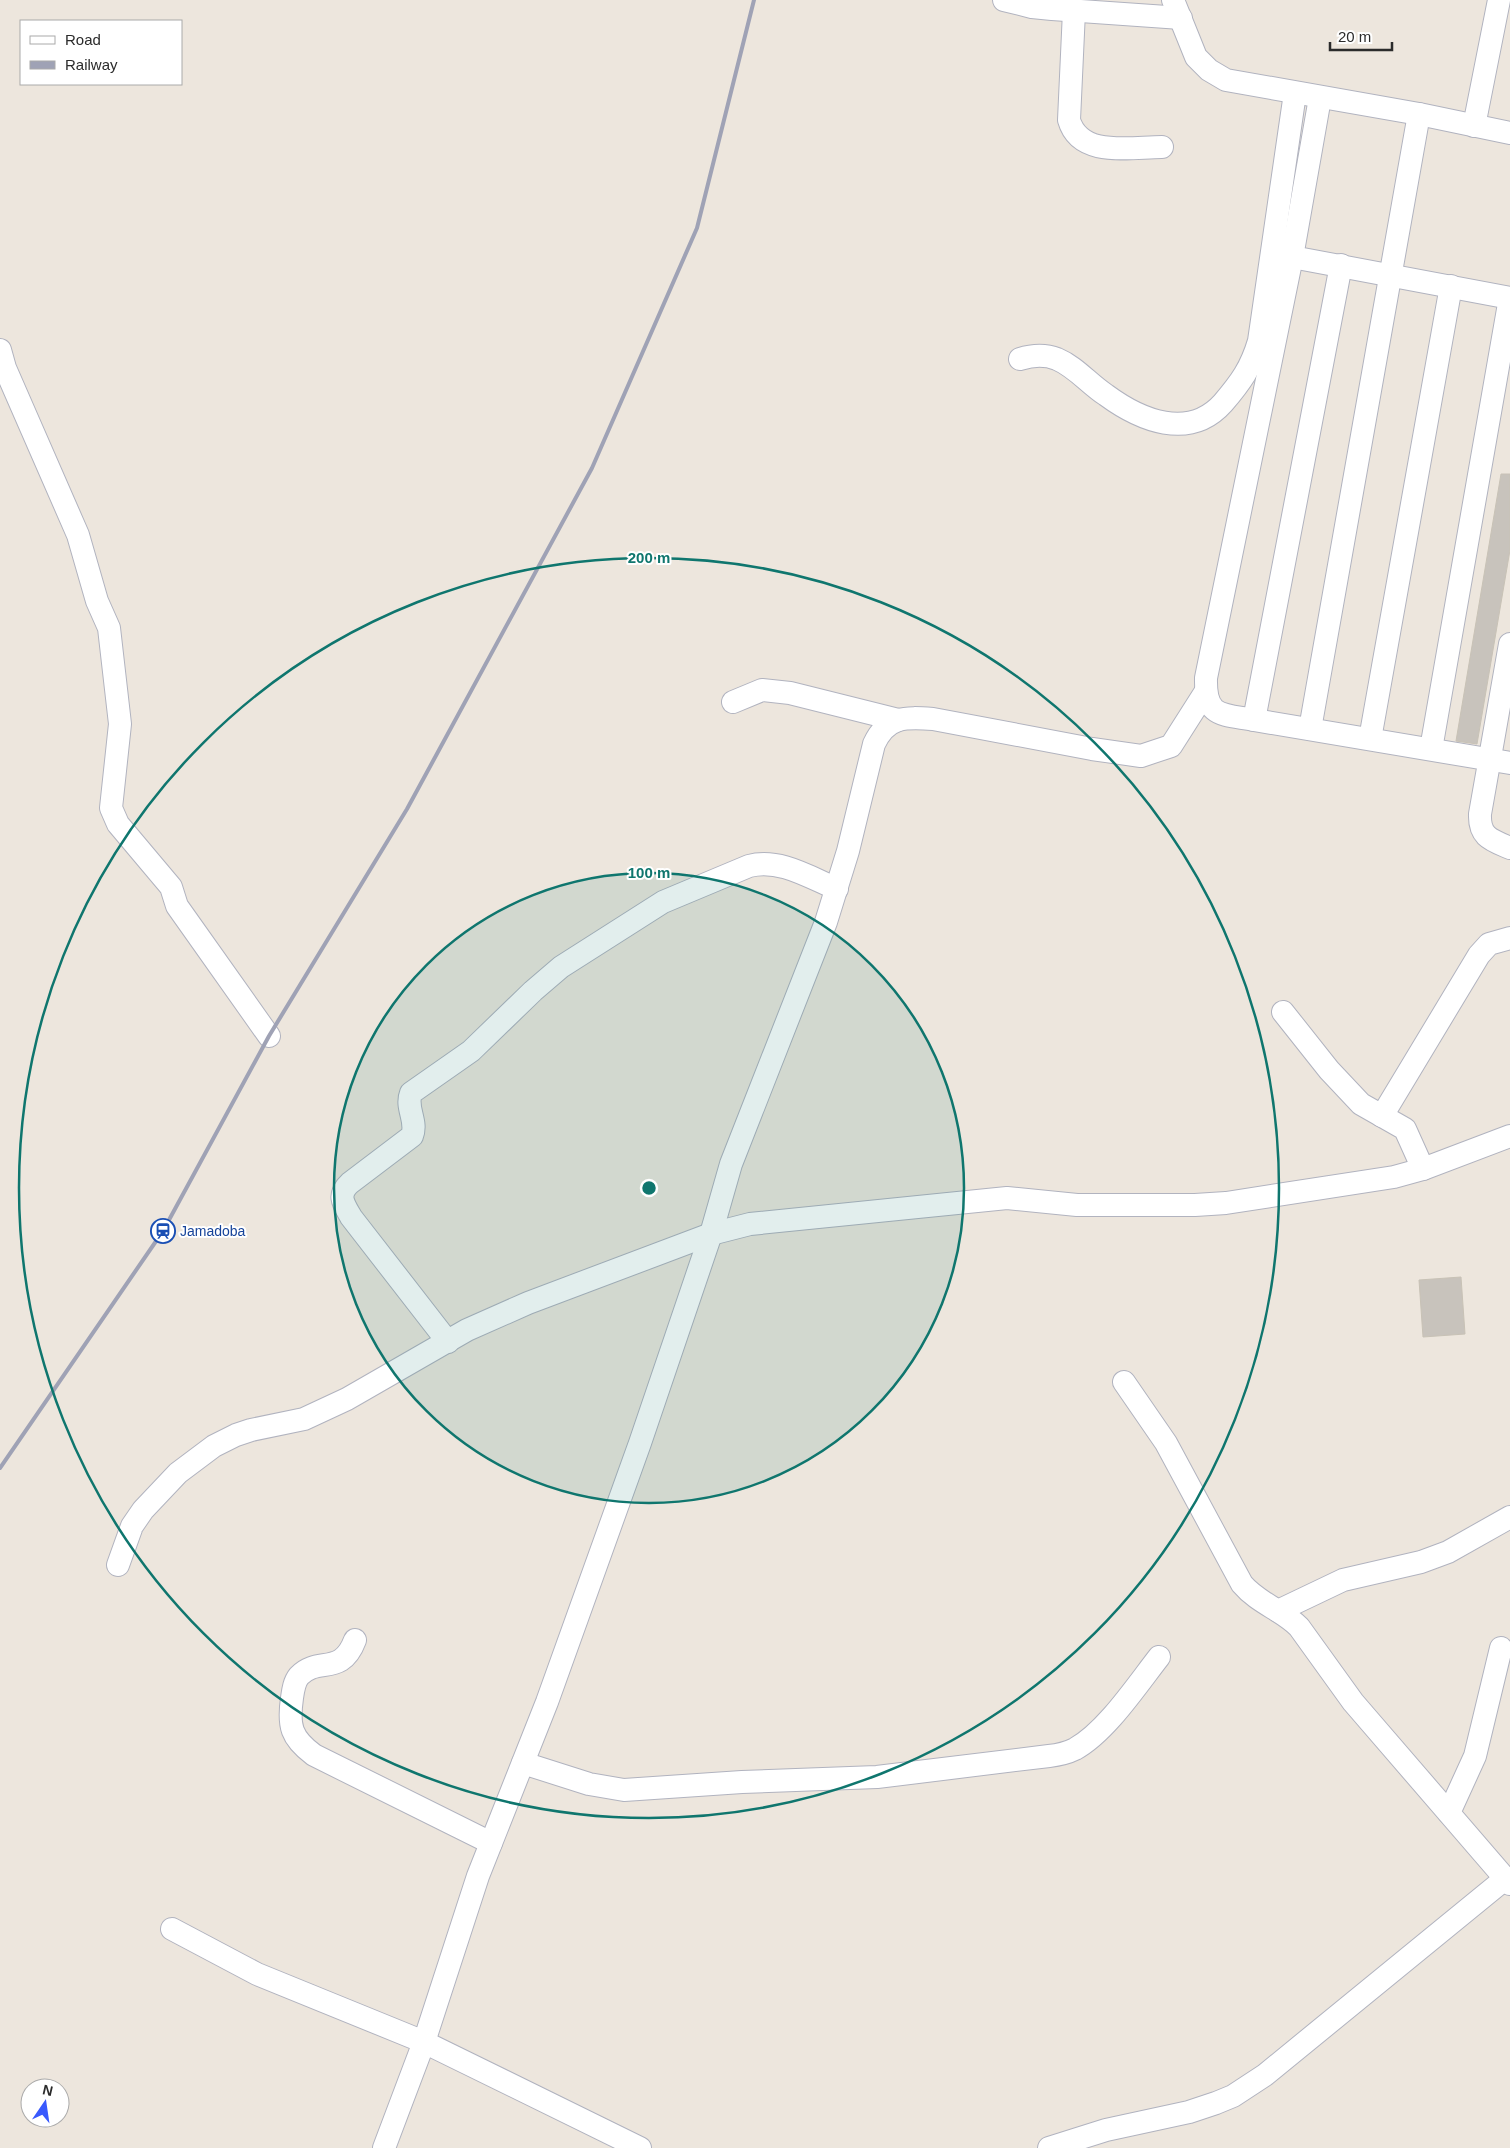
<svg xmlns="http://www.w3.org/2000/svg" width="1510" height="2148" font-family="Helvetica,sans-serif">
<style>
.building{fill:#c8c3bc;stroke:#c8c2b6}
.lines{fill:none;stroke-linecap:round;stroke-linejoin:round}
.minor-casing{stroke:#b1b3bf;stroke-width:24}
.minor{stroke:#fff;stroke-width:22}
.rail{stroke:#9fa2b5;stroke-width:4}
.ring{fill:none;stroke:#0f766e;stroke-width:2.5}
.labels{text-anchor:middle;stroke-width:4;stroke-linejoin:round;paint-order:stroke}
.transit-label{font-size:14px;fill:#164399;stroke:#fff;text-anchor:start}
.centre{fill:#0f766e;stroke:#fff;stroke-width:2.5}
.ring-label{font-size:15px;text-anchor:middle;font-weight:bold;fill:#0f766e;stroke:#fff;stroke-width:4;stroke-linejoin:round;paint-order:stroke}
</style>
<rect width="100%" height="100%" fill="#ede6dd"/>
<g class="building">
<polygon points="1501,474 1510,474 1510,550 1477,744 1456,741"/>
<polygon points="1461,1277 1465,1334 1423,1337 1419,1280"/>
</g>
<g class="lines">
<defs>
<g id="minor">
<polyline points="1004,0 1032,7 1052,9 1181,18"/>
<polyline points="1173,0 1196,57 1209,70 1226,80 1419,114 1510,133"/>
<path d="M1074 11 1069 120C1080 158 1130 147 1162 147"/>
<path d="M1320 98 1292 257 1206 678C1205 718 1222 714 1254 720L1510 763"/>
<polyline points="1474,126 1499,0"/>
<polyline points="1292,257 1510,298"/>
<polyline points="0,350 5,368 78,535 97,601 109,628 120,724 111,808 118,824 171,887 177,906 269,1036"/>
<path d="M1020 359C1033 355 1044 354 1057 359 1076 367 1089 384 1106 395 1140 420 1189 441 1223 403 1241 382 1251 368 1259 341L1295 93"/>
<path d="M1510 644 1480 814C1479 837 1491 840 1510 848"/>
<polyline points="733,702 762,690 790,693 898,720"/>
<polyline points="1254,720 1341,265"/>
<polyline points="1310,729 1419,114"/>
<polyline points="1370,739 1451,286"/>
<polyline points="1431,749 1510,298"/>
<polyline points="1283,1012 1329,1070 1361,1104 1405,1129 1423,1169"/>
<polyline points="1382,1116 1479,955 1489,944 1510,938"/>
<path d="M448 1342 351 1217C343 1203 337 1195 350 1183L412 1136C418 1121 405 1108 411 1093L471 1051 533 991 561 967 663 902 749 866C779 858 809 877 837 889"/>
<path d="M1124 1382 1166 1443 1242 1584C1258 1603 1282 1610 1299 1627L1353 1702 1510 1884"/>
<polyline points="118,1565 132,1526 143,1510 178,1473 214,1446 236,1435 251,1430 304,1419 347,1399 467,1330 528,1303 711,1234 750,1224 1007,1198 1077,1205 1195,1205 1226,1203 1394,1177 1423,1169 1510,1136"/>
<polyline points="1278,1611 1343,1580 1421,1562 1448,1552 1510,1517"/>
<path d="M355 1640C341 1677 318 1656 299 1676 294 1682 293 1691 292 1698 288 1726 291 1738 314 1755L491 1843"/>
<path d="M523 1763 589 1784 624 1790 742 1782 877 1777 1049 1756C1058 1755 1067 1753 1075 1749 1106 1732 1137 1685 1159 1657"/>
<polyline points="1449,1813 1475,1756 1501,1648"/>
<polyline points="172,1929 257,1974 424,2042 640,2148"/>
<path d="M384 2148 424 2042 478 1876 547 1702 640 1443 711 1234 731 1164 826 922 848 851 874 744C887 716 905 717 933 719L1092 749 1141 756 1171 746 1206 691"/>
<polyline points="1049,2148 1106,2130 1189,2112 1216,2103 1233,2096 1265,2075 1506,1878"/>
</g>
</defs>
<use href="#minor" class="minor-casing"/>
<use href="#minor" class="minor"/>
<polyline class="rail" points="0,1468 163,1231 269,1036 407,809 592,468 697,228 754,0"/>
</g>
<circle cx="649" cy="1188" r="315" fill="#0f766e" fill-opacity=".12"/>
<g class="ring">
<circle cx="649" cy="1188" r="315"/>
<circle cx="649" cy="1188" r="630"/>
</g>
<defs>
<symbol id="station-ring" viewBox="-11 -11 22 22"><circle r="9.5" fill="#fff" stroke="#1a4fb4" stroke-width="1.5"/><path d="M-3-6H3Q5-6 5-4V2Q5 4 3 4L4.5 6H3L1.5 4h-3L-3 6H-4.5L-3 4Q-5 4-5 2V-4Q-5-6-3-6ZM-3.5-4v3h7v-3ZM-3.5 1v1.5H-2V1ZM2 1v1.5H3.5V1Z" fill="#1a4fb4"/></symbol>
</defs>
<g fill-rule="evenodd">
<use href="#station-ring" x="149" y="1217" width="28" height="28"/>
</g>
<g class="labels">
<g class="transit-label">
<text x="180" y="1236">Jamadoba</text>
</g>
</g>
<circle cx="649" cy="1188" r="8" class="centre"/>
<g class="ring-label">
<text x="649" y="563">200 m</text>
<text x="649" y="878">100 m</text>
</g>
<rect x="20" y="20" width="162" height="65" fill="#ffffff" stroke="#aaaaaa"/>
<rect x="30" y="36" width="25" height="8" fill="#ffffff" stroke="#aaaaaa"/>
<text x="65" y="45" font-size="15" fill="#2b2b2b">Road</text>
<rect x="30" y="61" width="25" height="8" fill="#9fa2b5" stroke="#aaaaaa"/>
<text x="65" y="70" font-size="15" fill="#2b2b2b">Railway</text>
<g transform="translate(45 2103) rotate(13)"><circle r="24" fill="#ffffff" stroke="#aaaaaa"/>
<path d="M0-4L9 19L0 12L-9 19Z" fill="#3959fd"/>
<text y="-8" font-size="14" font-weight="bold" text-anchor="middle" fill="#2b2b2b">N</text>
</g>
<path d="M1330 42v8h62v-8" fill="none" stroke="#2b2b2b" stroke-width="2.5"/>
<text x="1338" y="42" font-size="15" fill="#2b2b2b" stroke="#ffffff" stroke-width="4" paint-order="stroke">20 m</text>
</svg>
